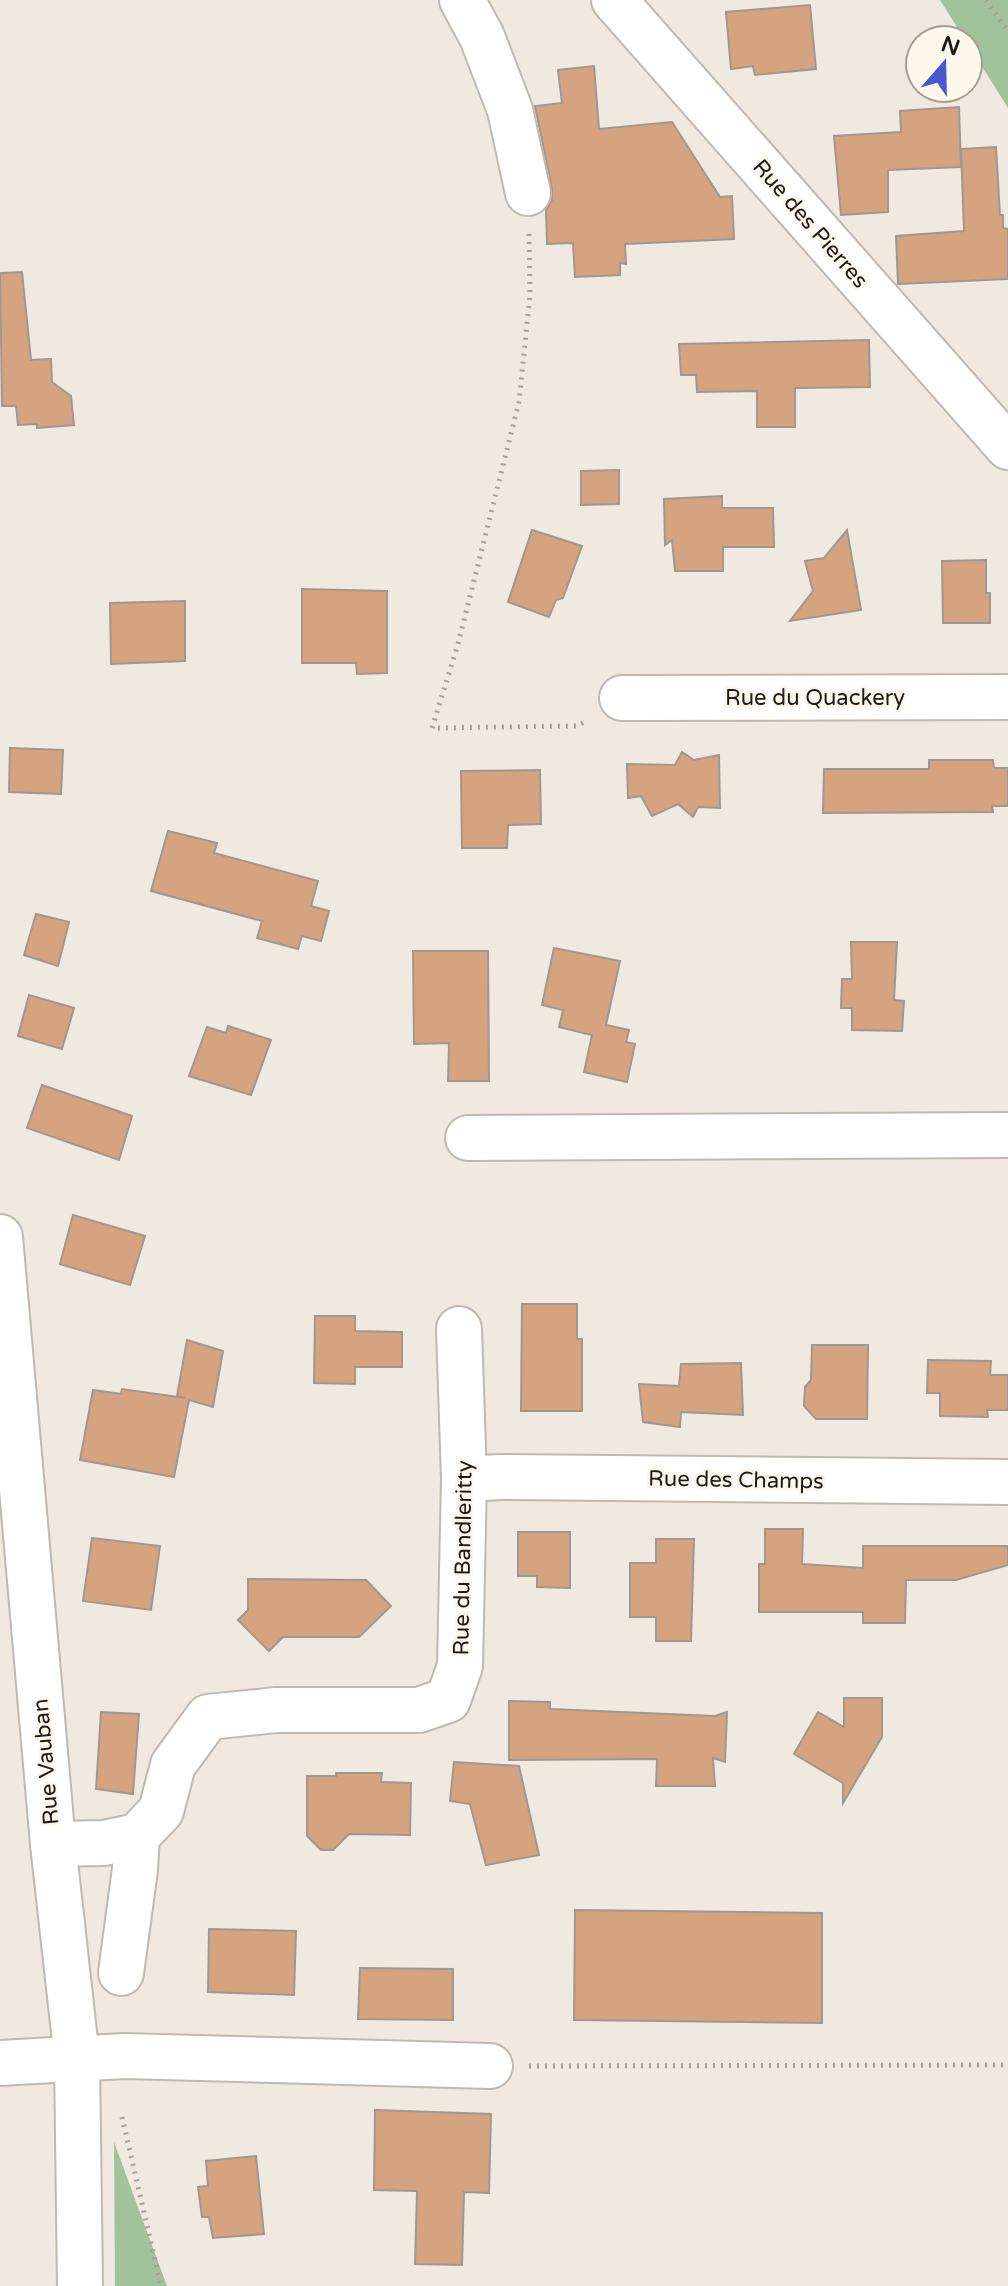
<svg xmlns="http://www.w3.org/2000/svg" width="1008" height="2286" font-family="'Varela Round',sans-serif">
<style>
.green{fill:#a1c39c}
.building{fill:#d6a380;stroke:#a19791;stroke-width:2}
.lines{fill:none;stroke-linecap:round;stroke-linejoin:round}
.minor-casing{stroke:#bfb9b0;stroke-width:48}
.path{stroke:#a5a199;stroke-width:5;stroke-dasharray:2 6;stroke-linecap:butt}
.minor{stroke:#fff;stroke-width:44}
.labels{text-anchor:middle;stroke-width:6;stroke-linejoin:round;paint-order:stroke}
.street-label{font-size:22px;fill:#1d1b18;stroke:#fdf7ec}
</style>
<rect width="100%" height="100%" fill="#efe9df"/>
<g class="green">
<polygon points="940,0 1008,0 1008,108 968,44 968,40 965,40"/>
<polygon points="114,2142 167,2286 115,2286"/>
</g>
<g class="building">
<polygon points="810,5 816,69 755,75 753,66 731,69 726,12"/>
<polygon points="594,66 599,129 672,122 720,197 732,196 734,239 625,244 626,264 620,263 620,275 575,277 573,243 547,244 546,210 552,200 552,188 535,106 562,103 558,70"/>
<polygon points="959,107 961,167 888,170 888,212 841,215 834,136 901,132 900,111"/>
<polygon points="996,147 1000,215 1003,215 1003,228 1008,229 1008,279 898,284 896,236 964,231 961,149"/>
<polygon points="22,272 31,360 51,359 52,382 71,396 74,425 37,428 37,424 18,425 16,406 2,406 0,273"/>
<polygon points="869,340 870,387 795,388 795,427 757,427 757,391 697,392 696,375 681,375 679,344"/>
<polygon points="619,470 619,504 581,505 581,471"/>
<polygon points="722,496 722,508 773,508 774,547 723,547 723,571 675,571 672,540 665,545 664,499"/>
<polygon points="532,530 582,546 563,598 556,600 549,617 508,602"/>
<polygon points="847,530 861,610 790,621 813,591 805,561 824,558"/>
<polygon points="986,560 986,593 990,593 990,623 943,623 942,561"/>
<polygon points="302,589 387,591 387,673 357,674 356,663 302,663"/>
<polygon points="185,601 185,661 111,664 110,603"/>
<polygon points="10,748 63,750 61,794 9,792"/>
<polygon points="682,752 694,760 719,755 720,808 698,807 693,817 678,804 652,816 641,796 628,798 627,764 675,765"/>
<polygon points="929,760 993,760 994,768 1008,768 1008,806 992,806 993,812 823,813 824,769 929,769"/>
<polygon points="540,770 541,824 508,825 507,848 462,848 461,771"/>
<polygon points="168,831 217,843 214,853 318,881 311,906 329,911 321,941 302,936 298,949 257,938 262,921 151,891"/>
<polygon points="36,914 69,922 58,966 24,955"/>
<polygon points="851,942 897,942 894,1000 904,1001 902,1031 852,1030 852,1008 841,1008 842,979 852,979"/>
<polygon points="554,948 620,961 606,1025 629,1030 626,1042 635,1044 627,1082 584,1072 592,1035 559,1027 563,1010 542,1005"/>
<polygon points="413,951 488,951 489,1081 448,1081 449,1043 414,1044"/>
<polygon points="29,995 74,1008 62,1049 18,1036"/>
<polygon points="228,1026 271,1040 251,1095 189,1076 207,1027 226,1033"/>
<polygon points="42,1085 132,1116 119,1160 27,1128"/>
<polygon points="73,1215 145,1236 130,1285 60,1264"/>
<polygon points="522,1304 577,1304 577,1339 582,1339 582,1411 521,1411"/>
<polygon points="315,1316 355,1316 355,1331 402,1332 402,1367 355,1367 355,1384 314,1383"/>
<polygon points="187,1340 223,1351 213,1407 189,1400 174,1477 80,1460 93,1390 121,1394 122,1389 185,1398 177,1396"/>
<polygon points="812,1345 868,1345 867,1419 816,1419 804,1406 805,1387 811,1380"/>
<polygon points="928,1360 991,1361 990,1375 1008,1375 1008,1410 987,1410 988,1417 940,1416 940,1393 927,1393"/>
<polygon points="741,1363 743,1415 681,1412 680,1427 643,1422 639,1384 679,1386 681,1364"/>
<polygon points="765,1529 803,1529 802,1564 863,1568 863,1546 1008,1546 1008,1565 956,1580 906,1580 905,1623 863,1623 863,1612 759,1612 759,1564 765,1564"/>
<polygon points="518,1532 570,1532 570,1588 537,1587 537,1576 518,1576"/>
<polygon points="92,1538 160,1546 151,1610 83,1601"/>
<polygon points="656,1539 694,1539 691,1641 656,1641 656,1617 630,1617 630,1563 656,1563"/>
<polygon points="248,1579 366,1580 391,1606 359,1637 283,1637 269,1651 238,1620 248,1610"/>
<polygon points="844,1698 882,1698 882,1737 843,1803 843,1783 794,1754 818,1712 844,1727"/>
<polygon points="509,1701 550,1702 550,1709 715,1716 727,1712 725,1762 713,1758 715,1786 656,1786 657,1759 509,1760"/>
<polygon points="101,1712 139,1714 133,1794 96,1789"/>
<polygon points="454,1762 519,1766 539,1855 486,1865 470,1804 450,1801"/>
<polygon points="336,1773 382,1773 381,1782 411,1783 410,1835 349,1834 333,1850 321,1850 307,1836 307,1776 336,1776"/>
<polygon points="575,1910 822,1913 822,2023 574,2020"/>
<polygon points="209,1929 296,1931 294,1995 208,1992"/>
<polygon points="360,1968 453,1969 453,2020 358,2019"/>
<polygon points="375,2110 491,2114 489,2193 464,2192 462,2265 415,2264 417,2191 374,2190"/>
<polygon points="256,2156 264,2234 213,2238 209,2217 202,2217 198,2187 208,2186 206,2161"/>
</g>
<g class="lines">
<defs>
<g id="minor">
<polyline points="462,0 482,37 510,110 528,193"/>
<polyline points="614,0 1008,447"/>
<polyline points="622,698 1008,697"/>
<polyline points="468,1138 1008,1135"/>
<polyline points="0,1237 53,1844 77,2059 80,2286"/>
<polyline points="464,1479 501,1477 1008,1482"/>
<polyline points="53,1844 104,1843 137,1836 161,1811 173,1765 208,1717 276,1710 419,1710 448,1700 460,1666 464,1479 459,1329"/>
<polyline points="121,1973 135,1869 137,1836"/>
<polyline points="0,2063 124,2056 490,2066"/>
</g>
</defs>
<use href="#minor" class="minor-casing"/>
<g class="path">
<polyline points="986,0 1008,31"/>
<polyline points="529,234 530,295 519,402 458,644 432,728 578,726 587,720"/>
<polyline points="529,2066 1008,2065"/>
<polyline points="122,2117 161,2286"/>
</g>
<use href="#minor" class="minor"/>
</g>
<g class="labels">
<g class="street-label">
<text transform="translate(811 223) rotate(49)" y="8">Rue des Pierres</text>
<text x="815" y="705">Rue du Quackery</text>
<text transform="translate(736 1479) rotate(1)" y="8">Rue des Champs</text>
<text transform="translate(462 1558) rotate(-89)" y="8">Rue du Bandleritty</text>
<text transform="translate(45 1762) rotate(-95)" y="8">Rue Vauban</text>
</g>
</g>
<g transform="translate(944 64) rotate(20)"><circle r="38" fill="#fdf7ec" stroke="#a39f97" stroke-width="2"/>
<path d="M0-6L14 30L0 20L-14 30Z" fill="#4659cd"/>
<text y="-12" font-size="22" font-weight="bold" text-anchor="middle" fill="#1d1b18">N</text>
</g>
</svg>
